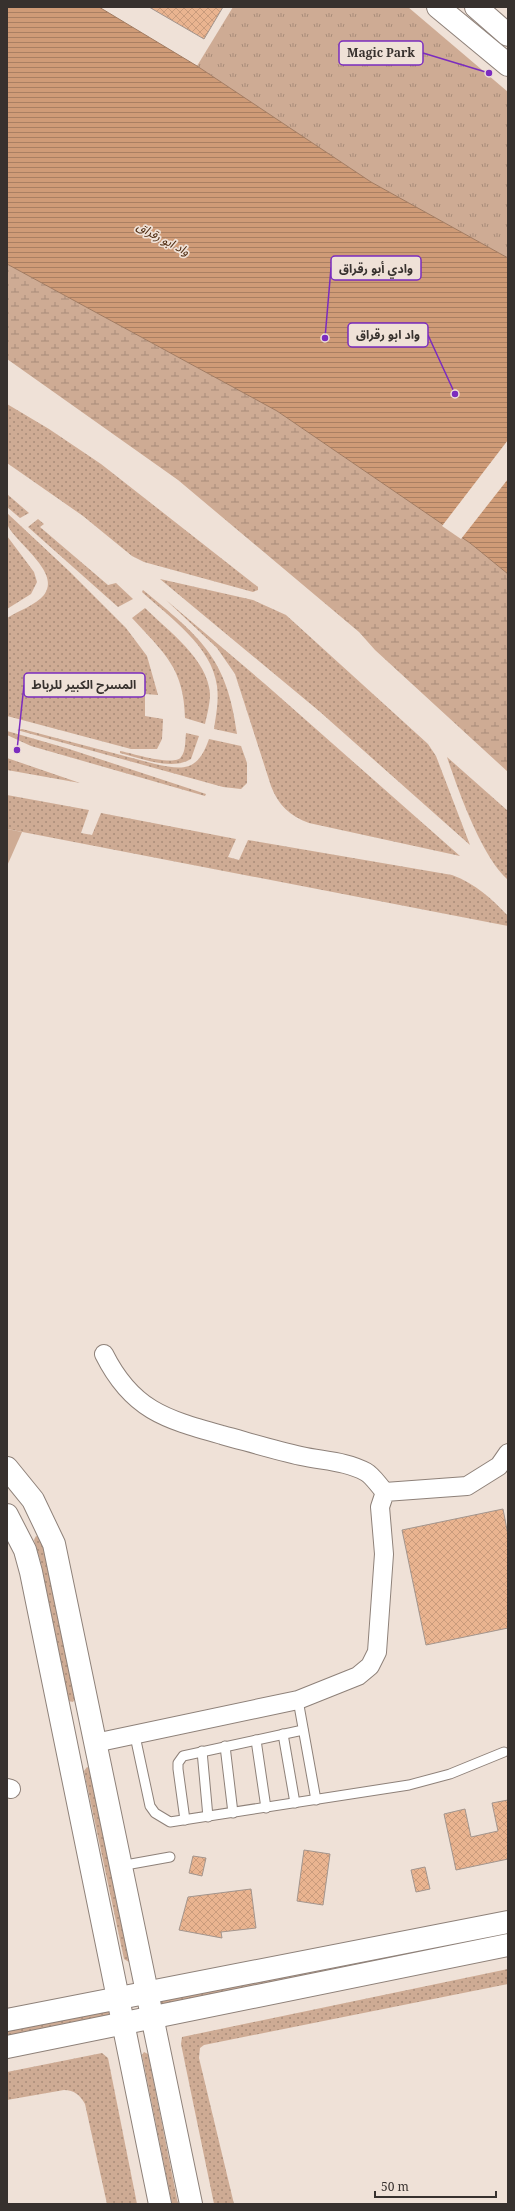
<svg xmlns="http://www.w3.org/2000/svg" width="515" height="2211" font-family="'Noto Serif','Noto Sans Arabic',serif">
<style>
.grass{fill:url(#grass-dots)}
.wetland{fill:url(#wetland-marsh)}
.park{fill:url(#park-tufts)}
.garden{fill:#ceab94}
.water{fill:url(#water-rules);stroke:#a17b61}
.pier{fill:#efe1d7}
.building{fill:url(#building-cross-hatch);stroke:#a3958d}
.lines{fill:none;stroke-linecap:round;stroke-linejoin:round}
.lane-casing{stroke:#8e8179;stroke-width:11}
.street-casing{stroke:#8e8179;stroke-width:20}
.secondary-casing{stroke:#8e8179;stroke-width:24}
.lane{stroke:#fff;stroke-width:9}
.street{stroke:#fff;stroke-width:18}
.secondary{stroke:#fff;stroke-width:22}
.labels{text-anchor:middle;stroke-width:3.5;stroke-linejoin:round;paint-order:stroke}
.water-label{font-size:12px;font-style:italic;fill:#4b280c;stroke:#efe1d7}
.leader{fill:none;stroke:#7b2cbf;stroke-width:1.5}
.callout-dot{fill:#7b2cbf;stroke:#efe1d7;stroke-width:1.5}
.callout{fill:#efe1d7;stroke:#7b2cbf;stroke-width:1.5}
.callout-label{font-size:12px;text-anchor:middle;font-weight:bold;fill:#37312e}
</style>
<defs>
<pattern id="grass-dots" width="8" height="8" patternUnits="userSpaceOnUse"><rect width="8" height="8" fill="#ceab94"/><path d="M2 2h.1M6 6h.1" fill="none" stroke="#a88c79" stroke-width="1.8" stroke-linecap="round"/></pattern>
<pattern id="wetland-marsh" width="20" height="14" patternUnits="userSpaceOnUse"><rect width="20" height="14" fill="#ceab94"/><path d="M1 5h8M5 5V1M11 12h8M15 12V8" fill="none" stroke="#a88c79"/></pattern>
<pattern id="park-tufts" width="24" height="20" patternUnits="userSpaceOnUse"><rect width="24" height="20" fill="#ceab94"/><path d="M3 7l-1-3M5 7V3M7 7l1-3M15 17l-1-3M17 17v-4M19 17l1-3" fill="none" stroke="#a88c79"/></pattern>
<pattern id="water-rules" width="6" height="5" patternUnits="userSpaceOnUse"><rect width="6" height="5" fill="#cf9b77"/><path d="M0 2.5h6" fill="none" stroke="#a97f62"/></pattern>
<pattern id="building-cross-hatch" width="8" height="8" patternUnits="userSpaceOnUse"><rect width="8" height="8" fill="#eab490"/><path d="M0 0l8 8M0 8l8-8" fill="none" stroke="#c99b7c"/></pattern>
</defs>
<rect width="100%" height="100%" fill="#efe1d7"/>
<g class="grass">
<polygon points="7,404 49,429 101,464 258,587 258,590 253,592 144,562 132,556 83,516 7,463"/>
<polygon points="7,494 29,513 20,518 7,507"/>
<path d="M7 513 69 571 126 628 147 656 158 695 145 694V716L163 719 162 739 157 749H131L7 716V618C18 611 36 605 44 595 62 573 16 543 8 526 6 523 7 517 7 513Z"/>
<polygon points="38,519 44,524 40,527 108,585 116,583 133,599 118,607 28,527"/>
<polygon points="7,536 34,572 37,582 31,594 7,609"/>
<polygon points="160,579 253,600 286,615 428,744 436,756 470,845 319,711"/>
<path d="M143 590C200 637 227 657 237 734L214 729C216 715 219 701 217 686 212 646 169 617 142 592Z"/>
<path d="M166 600 265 684 460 856 309 823C290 816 278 805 271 786L235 674 217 648Z"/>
<path d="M145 608C168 631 208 659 210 694 210 704 207 715 205 724L185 718C184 668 164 653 132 618Z"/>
<path d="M22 729 155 764C186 771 198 770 209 739L241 746 247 763V783L241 789 223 787 17 730Z"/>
<polygon points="7,731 66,748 206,794 205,796 31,746 7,735"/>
<path d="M186 733 199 736 191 759C172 771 140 758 120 753V751C131 753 175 767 181 757 186 751 185 740 186 733Z"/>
<path d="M447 757 508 811V880C482 858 458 790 447 757Z"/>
<polygon points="7,758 80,783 7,770"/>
<path d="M7 795 89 810 81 833 92 835 101 813 236 839 228 857 239 860 248 840 452 875C476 884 491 898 508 916V926L7 829Z"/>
<polygon points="36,1536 41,1538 75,1699 73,1702 69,1701 41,1563 34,1540"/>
<polygon points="87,1767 91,1769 130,1960 129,1962 124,1959 84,1771"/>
<polygon points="508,1930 508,1936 162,2005 161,2003 161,2000"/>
<polygon points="508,1969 508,1984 204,2045 200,2048 199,2058 234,2204 214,2204 181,2044 182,2037"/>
<polygon points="106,2009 112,2012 110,2016 7,2037 7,2030"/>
<polygon points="144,2052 148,2054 178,2204 172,2204 142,2055"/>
<path d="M102 2053 108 2058 137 2204H107L85 2104C80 2095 74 2090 64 2090L7 2100V2072Z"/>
</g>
<polygon class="wetland" points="7,264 277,411 470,543 508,574 508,772 375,650 359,632 178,480 7,359"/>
<polygon class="park" points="233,7 408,7 508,92 508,258 371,182 197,66"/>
<polygon class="garden" points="7,829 22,832 7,866"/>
<polygon class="water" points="7,7 99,7 197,66 371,182 508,258 508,574 470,543 277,411 7,264"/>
<polygon class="pier" points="508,440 508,479 461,539 442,526"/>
<g class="building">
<polygon points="149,7 223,7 204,39"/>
<polygon points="503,1509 508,1535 508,1628 426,1645 402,1530"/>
<polygon points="508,1800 508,1859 456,1870 444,1814 465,1809 471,1837 498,1831 492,1803"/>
<polygon points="304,1850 330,1854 323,1905 297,1901"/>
<polygon points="193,1856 206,1858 202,1876 189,1873"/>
<polygon points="425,1867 430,1889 416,1892 411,1870"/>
<polygon points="251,1889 256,1928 221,1932 222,1938 179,1930 188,1897"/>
</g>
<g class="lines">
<defs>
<g id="lane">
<polyline points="298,1700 316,1800"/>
<polyline points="283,1734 295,1803"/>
<polyline points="135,1736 150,1806 155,1813 170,1822 409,1785 450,1774 504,1752"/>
<polyline points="256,1740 266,1808"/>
<polyline points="225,1746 233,1813"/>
<polyline points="202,1751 208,1817"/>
<polyline points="185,1820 178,1769 178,1763 183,1756 303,1730"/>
<polyline points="120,1866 170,1857"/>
</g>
<g id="street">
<path d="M104 1354C132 1410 165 1419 222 1435 248 1442 275 1450 301 1456 323 1461 346 1461 366 1472 373 1476 379 1486 385 1492"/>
<polyline points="95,1743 298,1700 358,1676 370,1666 377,1652 384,1554 380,1507 385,1492 467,1486 499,1466 508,1453"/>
<polyline points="7,1788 11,1789"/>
</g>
<g id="secondary">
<polyline points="438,7 508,65"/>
<polyline points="476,7 508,35"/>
<polyline points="7,1468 33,1500 54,1544 191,2204"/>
<polyline points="7,1515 25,1550 31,1572 160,2204"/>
<polyline points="7,2020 508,1922"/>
<polyline points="7,2047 508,1945"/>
</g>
</defs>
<use href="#lane" class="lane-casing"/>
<use href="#street" class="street-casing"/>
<use href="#secondary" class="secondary-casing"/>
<use href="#lane" class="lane"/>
<use href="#street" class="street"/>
<use href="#secondary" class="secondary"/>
</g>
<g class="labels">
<g class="water-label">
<text transform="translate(163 239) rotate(28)" y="4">واد ابو رقراق</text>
</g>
</g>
<path class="leader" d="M489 73L423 53M325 338L331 268M455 394L428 335M17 750L24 685"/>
<g class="callout-dot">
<circle cx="489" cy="73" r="4"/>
<circle cx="325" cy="338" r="4"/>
<circle cx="455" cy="394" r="4"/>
<circle cx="17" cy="750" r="4"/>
</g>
<g class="callout">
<rect x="339" y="41" width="84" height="24" rx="4"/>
<rect x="331" y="256" width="90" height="24" rx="4"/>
<rect x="348" y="323" width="80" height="24" rx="4"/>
<rect x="24" y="673" width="121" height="24" rx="4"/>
</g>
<g class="callout-label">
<text x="381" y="57">Magic Park</text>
<text x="376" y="273">وادي أبو رقراق</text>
<text x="388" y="339">واد ابو رقراق</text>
<text x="84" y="689">المسرح الكبير للرباط</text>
</g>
<rect width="515" height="2211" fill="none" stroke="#37312e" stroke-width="16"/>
<path d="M375 2191v6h121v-6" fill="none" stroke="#37312e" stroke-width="2"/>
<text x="381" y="2191" font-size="12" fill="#37312e" stroke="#efe1d7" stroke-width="3" paint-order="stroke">50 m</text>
</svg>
